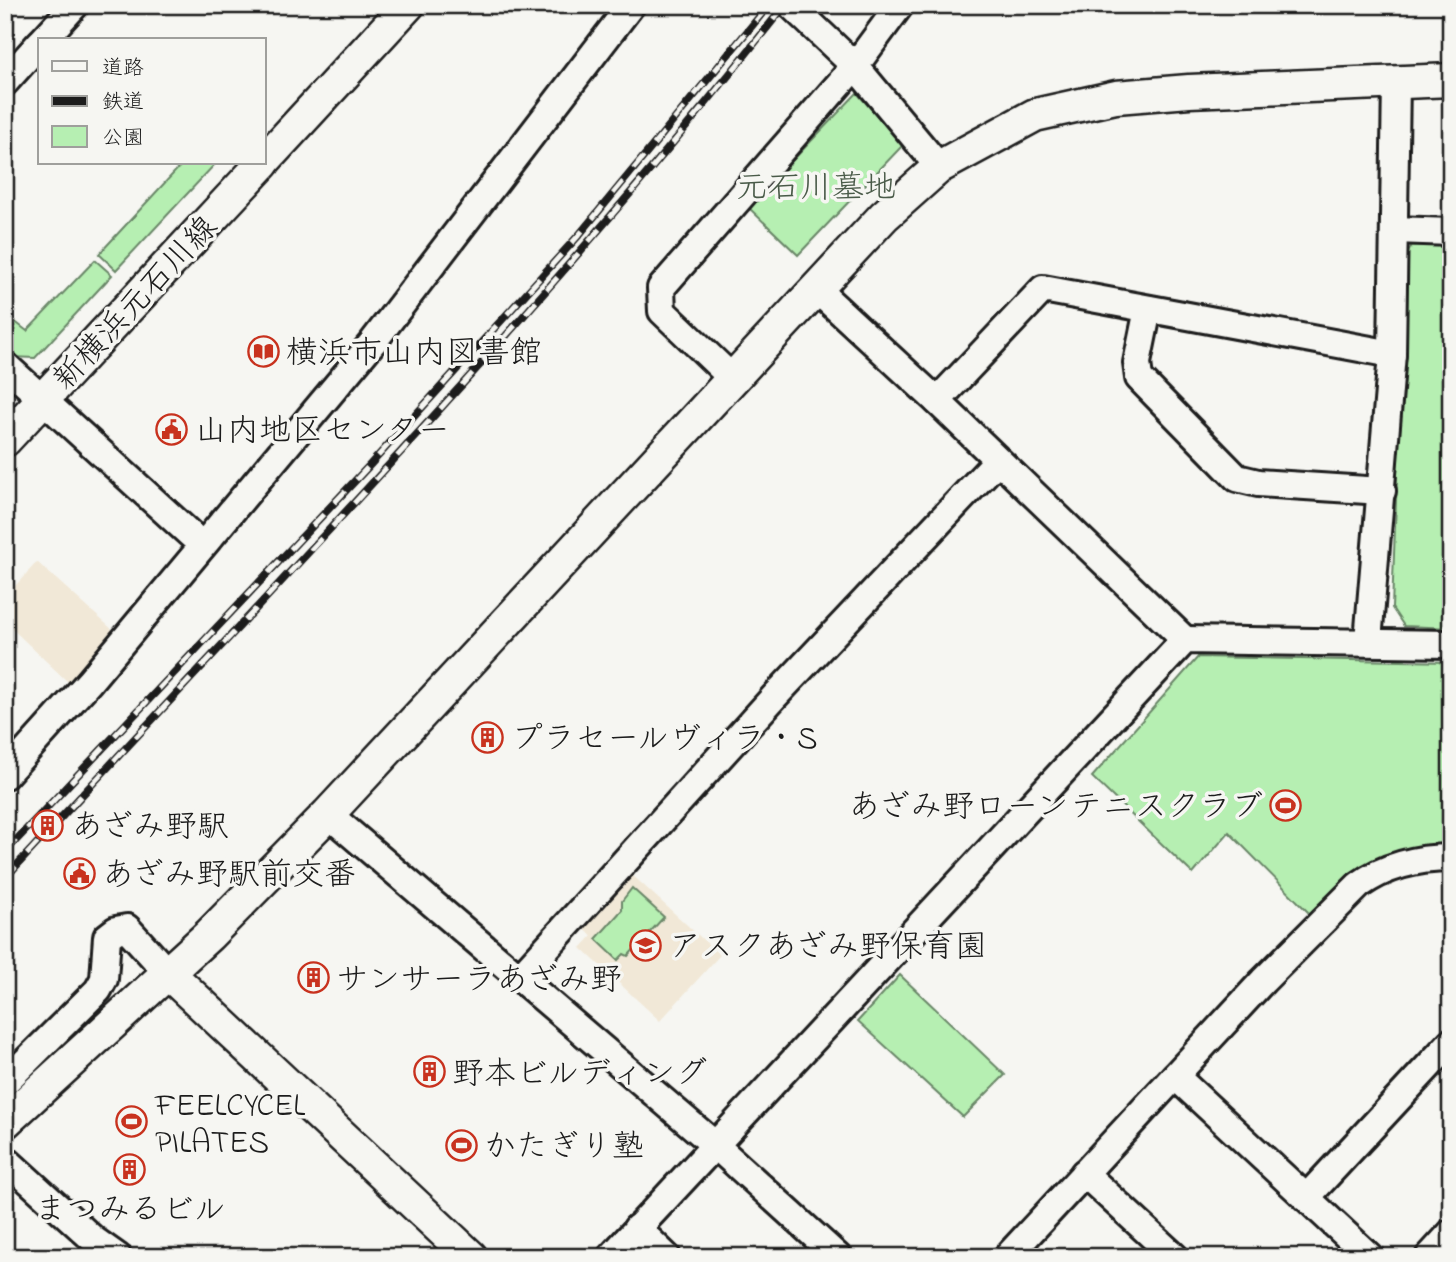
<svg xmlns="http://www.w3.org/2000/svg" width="1456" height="1262" font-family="'Indie Flower','Klee One',sans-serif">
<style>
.built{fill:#f1e8d7}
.green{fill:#b6efb2;stroke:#698667;stroke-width:2}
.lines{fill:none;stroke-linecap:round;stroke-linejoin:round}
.minor-casing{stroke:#1c1c1c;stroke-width:32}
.tertiary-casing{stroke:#1c1c1c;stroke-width:37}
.minor{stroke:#f6f6f2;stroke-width:26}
.tertiary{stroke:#f6f6f2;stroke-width:32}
.rail-casing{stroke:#1c1c1c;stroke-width:8}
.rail{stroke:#f6f6f2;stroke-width:5;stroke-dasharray:16;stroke-linecap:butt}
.labels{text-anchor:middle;stroke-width:7;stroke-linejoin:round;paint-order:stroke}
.park-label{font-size:32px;fill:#4a5b49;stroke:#f6f6f2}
.street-label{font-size:32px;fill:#1c1c1c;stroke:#f6f6f2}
.poi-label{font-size:32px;fill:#1c1c1c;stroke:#f6f6f2;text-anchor:start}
</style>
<rect width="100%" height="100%" fill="#f6f6f2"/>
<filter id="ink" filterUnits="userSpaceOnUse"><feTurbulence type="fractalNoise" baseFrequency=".0143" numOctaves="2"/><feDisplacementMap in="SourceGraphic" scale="14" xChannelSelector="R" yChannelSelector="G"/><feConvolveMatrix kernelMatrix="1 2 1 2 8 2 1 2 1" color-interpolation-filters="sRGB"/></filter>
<g filter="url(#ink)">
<g class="built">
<polygon points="37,562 114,631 70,684 5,622 5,597"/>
<polygon points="629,872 720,955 660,1021 581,948 592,936 580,925"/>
</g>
<g class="green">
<polygon points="857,93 903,145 798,255 748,207"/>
<polygon points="183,163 216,163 116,270 99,254"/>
<polygon points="1412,245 1451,246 1451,628 1404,626 1392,608 1405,258"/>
<polygon points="95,260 112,275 35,358 11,357 5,351 5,314 27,331"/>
<polygon points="1198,657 1451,662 1451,851 1311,915 1229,832 1193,874 1092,777"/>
<polygon points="632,888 664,917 628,956 624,954 618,960 596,939 622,910 622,901"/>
<polygon points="900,975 1005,1075 963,1117 858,1021"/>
</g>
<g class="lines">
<defs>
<g id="minor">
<polyline points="791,5 855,66 939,167"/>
<polyline points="43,40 75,5"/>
<polyline points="5,82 40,43"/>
<polyline points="1395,230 1451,232"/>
<polyline points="816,289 937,401 1185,640"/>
<polyline points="1148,309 1137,363 1139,378 1237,478 1258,483 1382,491"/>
<polyline points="5,365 202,545"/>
<polyline points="732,378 662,311 661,288 855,66 900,5"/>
<polyline points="937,401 1043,289 1392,354"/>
<polyline points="1368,641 1392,354 1396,81"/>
<polyline points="5,775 89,682 373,342 631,5"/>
<polyline points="328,814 715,1145 838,1257"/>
<polyline points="520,977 775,696 997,461"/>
<polyline points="1175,1076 1370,1257"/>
<polyline points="5,1082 98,990 104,979 107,937 116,930 127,928 166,971"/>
<polyline points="5,1159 94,1240 118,1257"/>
<polyline points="1084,1173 1175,1257"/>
<polyline points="1307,1197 1451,1042"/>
<polyline points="637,1228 667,1257"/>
<polyline points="611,1257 1185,640 1451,644"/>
<path d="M1007 1257 1263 981 1359 885C1387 865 1417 858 1451 858"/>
<polyline points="1429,1257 1451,1233"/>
</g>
<g id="tertiary">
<polyline points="264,161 408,5"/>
<polyline points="5,440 263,163"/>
<polyline points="166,971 471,1257"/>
<polyline points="5,1122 209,935 328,814 884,216 939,167 1035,115 1116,97 1189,91 1451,80"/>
</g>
</defs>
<use href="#minor" class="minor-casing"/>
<use href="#tertiary" class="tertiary-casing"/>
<use href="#minor" class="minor"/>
<use href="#tertiary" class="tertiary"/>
<defs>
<g id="rail">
<polyline points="5,852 368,467 579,235 769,5"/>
<path d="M5 878C270 591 543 312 785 5"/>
</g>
</defs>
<use href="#rail" class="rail-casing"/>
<use href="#rail" class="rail"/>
</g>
</g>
<defs>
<symbol id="library-ring" viewBox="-11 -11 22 22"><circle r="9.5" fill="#f6f6f2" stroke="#c8321e" stroke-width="1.5"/><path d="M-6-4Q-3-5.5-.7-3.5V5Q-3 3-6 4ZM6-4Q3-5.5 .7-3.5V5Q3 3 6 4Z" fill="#c8321e"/></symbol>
<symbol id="civic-ring" viewBox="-11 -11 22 22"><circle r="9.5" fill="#f6f6f2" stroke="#c8321e" stroke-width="1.5"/><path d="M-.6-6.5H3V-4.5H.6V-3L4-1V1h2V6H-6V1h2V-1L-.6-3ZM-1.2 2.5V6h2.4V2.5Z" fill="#c8321e"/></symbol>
<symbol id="building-ring" viewBox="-11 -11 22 22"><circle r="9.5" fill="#f6f6f2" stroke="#c8321e" stroke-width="1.5"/><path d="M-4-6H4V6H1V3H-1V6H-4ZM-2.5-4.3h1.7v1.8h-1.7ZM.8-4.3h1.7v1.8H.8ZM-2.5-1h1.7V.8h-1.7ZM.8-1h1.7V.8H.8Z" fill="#c8321e"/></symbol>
<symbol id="stadium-ring" viewBox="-11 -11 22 22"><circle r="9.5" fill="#f6f6f2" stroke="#c8321e" stroke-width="1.5"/><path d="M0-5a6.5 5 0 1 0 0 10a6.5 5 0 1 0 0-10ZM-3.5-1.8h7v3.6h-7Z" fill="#c8321e"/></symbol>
<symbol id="school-ring" viewBox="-11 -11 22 22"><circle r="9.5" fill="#f6f6f2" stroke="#c8321e" stroke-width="1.5"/><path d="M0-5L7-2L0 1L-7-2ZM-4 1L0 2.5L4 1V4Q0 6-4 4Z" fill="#c8321e"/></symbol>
</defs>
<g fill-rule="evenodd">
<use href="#library-ring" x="246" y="334" width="35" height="35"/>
<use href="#civic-ring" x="154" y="412" width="35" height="35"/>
<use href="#building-ring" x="470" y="720" width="35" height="35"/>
<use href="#stadium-ring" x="1268" y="788" width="35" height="35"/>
<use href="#building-ring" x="30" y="808" width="35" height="35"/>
<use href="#civic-ring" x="62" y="856" width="35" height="35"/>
<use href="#school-ring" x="628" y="928" width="35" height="35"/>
<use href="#building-ring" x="296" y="960" width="35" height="35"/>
<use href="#building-ring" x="412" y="1054" width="35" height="35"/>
<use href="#stadium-ring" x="114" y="1104" width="35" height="35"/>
<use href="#stadium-ring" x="444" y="1128" width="35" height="35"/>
<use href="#building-ring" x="112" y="1152" width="35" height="35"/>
</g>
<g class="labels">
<g class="park-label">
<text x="816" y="197">元石川墓地</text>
</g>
<g class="street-label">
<text transform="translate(134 302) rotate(-47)" y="11">新横浜元石川線</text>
</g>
<g class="poi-label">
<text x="286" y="362">横浜市山内図書館</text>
<text x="195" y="440">山内地区センター</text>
<text x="511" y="748">プラセールヴィラ・S</text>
<text x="1263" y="816" text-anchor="end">あざみ野ローンテニスクラブ</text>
<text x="71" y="836">あざみ野駅</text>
<text x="102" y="884">あざみ野駅前交番</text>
<text x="669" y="956">アスクあざみ野保育園</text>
<text x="336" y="989">サンサーラあざみ野</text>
<text x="452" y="1083">野本ビルディング</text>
<text x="155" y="1115">FEELCYCEL<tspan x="155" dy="37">PILATES</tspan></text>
<text x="484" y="1156">かたぎり塾</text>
<text x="130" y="1219" text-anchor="middle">まつみるビル</text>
</g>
</g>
<rect width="1456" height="1262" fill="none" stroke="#f6f6f2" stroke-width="28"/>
<rect x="14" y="14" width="1428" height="1234" fill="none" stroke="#1c1c1c" stroke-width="2.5" filter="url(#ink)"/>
<rect x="38" y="38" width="228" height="126" fill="#f6f6f2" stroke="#9f9f9c" stroke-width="2"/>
<rect x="52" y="61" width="35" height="10" fill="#f6f6f2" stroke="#9f9f9c" stroke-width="2"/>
<text x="102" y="74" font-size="21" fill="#1c1c1c">道路</text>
<rect x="52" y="96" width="35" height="10" fill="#1c1c1c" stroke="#9f9f9c" stroke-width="2"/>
<text x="102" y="108" font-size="21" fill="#1c1c1c">鉄道</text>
<rect x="52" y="126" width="35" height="21" fill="#b6efb2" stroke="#9f9f9c" stroke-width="2"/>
<text x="102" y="144" font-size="21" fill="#1c1c1c">公園</text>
</svg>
